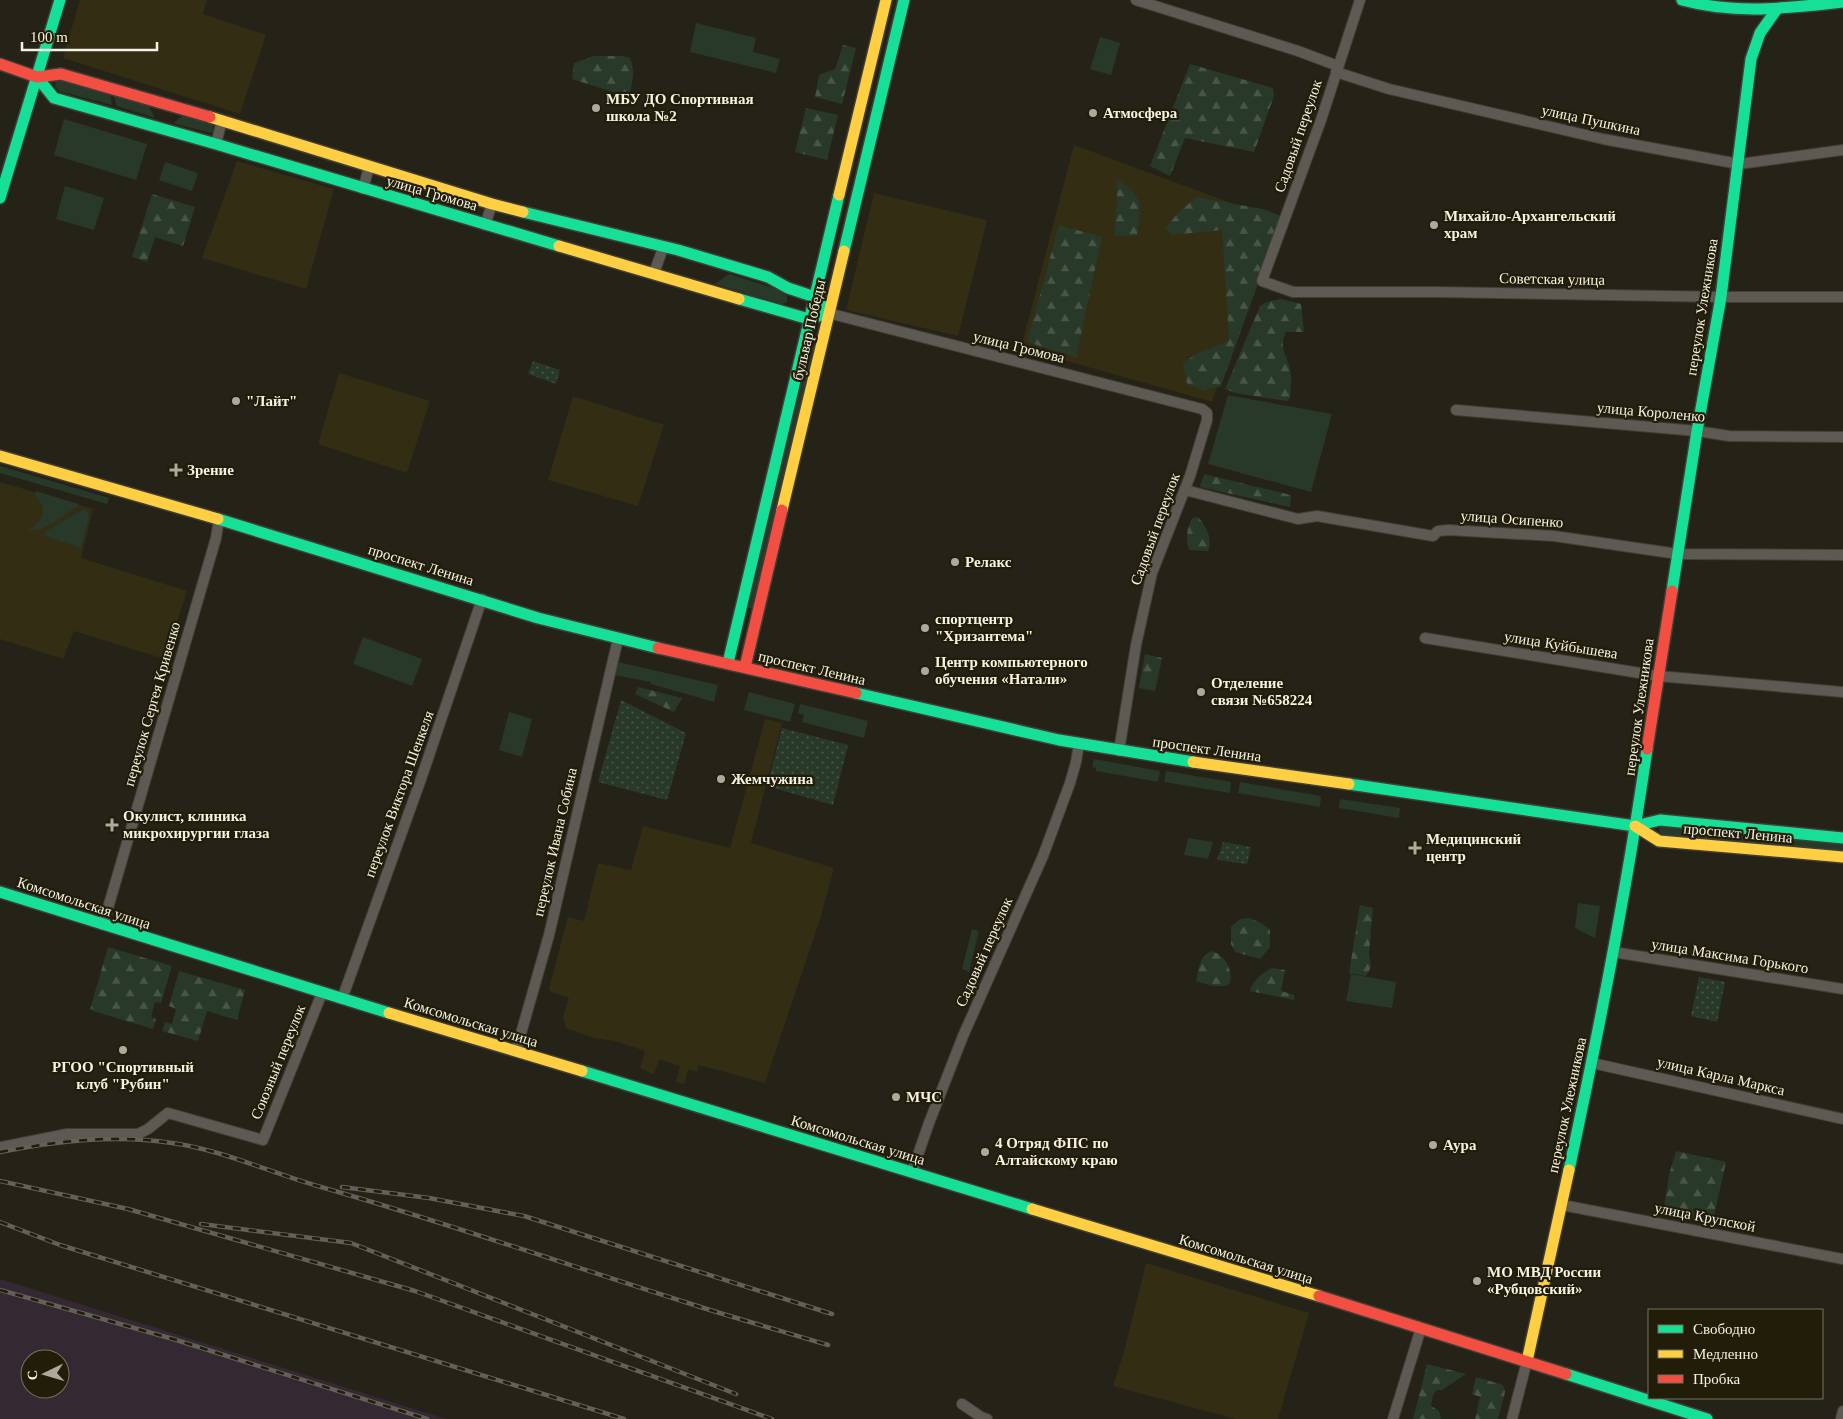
<svg xmlns="http://www.w3.org/2000/svg" width="1843" height="1419" font-family="'Times New Roman',serif">
<style>
.built{fill:#322d13}
.industrial{fill:#342833;fill-rule:evenodd}
.grass{fill:#283929}
.forest{fill:url(#forest-firs)}
.park{fill:url(#park-dots)}
.lines{fill:none;stroke-linecap:round;stroke-linejoin:round}
.street-casing{stroke:#403e35;stroke-width:12}
.fast-casing{stroke:#403e35;stroke-width:14}
.slow-casing{stroke:#403e35;stroke-width:14}
.jam-casing{stroke:#403e35;stroke-width:14}
.street{stroke:#5c5a52;stroke-width:10}
.fast{stroke:#16e098;stroke-width:11}
.slow{stroke:#ffcf43;stroke-width:11}
.jam{stroke:#f24e42;stroke-width:11}
.rail-casing{stroke:#626059;stroke-width:4.5}
.rail{stroke:#211d08;stroke-width:2.5;stroke-dasharray:8;stroke-linecap:butt}
.poi-dot{fill:#acaa9d;stroke:#211d08;stroke-width:2}
.labels{text-anchor:middle;stroke-width:4.5;stroke-linejoin:round;paint-order:stroke}
.poi-label{font-size:15px;font-weight:bold;fill:#f4f2e4;stroke:#211d08;text-anchor:start}
.street-label{font-size:15px;fill:#f4f2e4;stroke:#211d08}
</style>
<defs>
<pattern id="forest-firs" width="22" height="20" patternUnits="userSpaceOnUse" patternTransform="scale(1.25)"><rect width="22" height="20" fill="#283929"/><path d="M5 1l3.5 6h-7zM16 11l3.5 6h-7z" fill="#485648"/></pattern>
<pattern id="park-dots" width="8" height="8" patternUnits="userSpaceOnUse" patternTransform="scale(1.25)"><rect width="8" height="8" fill="#283929"/><path d="M2 2h.1M6 6h.1" fill="none" stroke="#485648" stroke-width="1.8" stroke-linecap="round"/></pattern>
</defs>
<rect width="100%" height="100%" fill="#252318"/>
<g class="built">
<polygon points="80,0 207,0 203,14 266,35 240,114 63,58"/>
<polygon points="1074,145 1272,218 1212,402 1021,348"/>
<polygon points="237,161 334,189 306,289 202,258"/>
<polygon points="874,193 987,220 958,336 846,310"/>
<polygon points="339,373 430,401 407,473 318,444"/>
<polygon points="573,396 664,425 638,506 548,480"/>
<polygon points="0,482 93,509 81,558 187,591 165,659 74,631 63,659 0,639"/>
<polygon points="765,719 782,723 751,843 834,868 821,916 765,1083 699,1065 697,1072 688,1069 684,1084 676,1082 680,1066 659,1059 654,1075 640,1068 645,1051 615,1041 594,1038 566,1028 563,1017 569,998 551,992 549,988 568,917 584,921 598,863 631,870 643,826 730,848"/>
<polygon points="1146,1263 1309,1313 1278,1419 1236,1419 1113,1386 1125,1348"/>
</g>
<path class="industrial" d="M0 1279 446 1419H0ZM30 1359H60V1389H30Z"/>
<g class="grass">
<polygon points="696,23 756,38 753,52 780,59 776,73 690,52"/>
<polygon points="1100,37 1120,43 1111,75 1090,69"/>
<polygon points="61,79 110,93 112,105 59,91 55,86 56,81"/>
<polygon points="113,93 147,103 155,118 117,106"/>
<polygon points="184,115 213,122 213,132 211,133 173,123"/>
<polygon points="64,119 147,144 136,180 54,155"/>
<polygon points="165,162 198,173 192,191 159,180"/>
<polygon points="65,186 104,198 94,230 56,219"/>
<polygon points="729,274 783,291 787,296 787,302 783,304 715,284"/>
<polygon points="815,345 754,609 745,607 810,347"/>
<polygon points="1228,395 1332,414 1311,492 1208,464"/>
<polygon points="0,466 109,498 107,504 0,473"/>
<path d="M36 491 78 504 79 506C61 515 46 534 25 530 42 527 50 509 35 496Z"/>
<polygon points="82,510 87,510 89,516 81,548 45,536 46,531"/>
<polygon points="363,637 422,659 412,686 353,664"/>
<polygon points="618,662 718,685 714,702 651,684 651,682 614,675"/>
<polygon points="749,692 795,704 790,722 744,710"/>
<polygon points="800,704 868,721 864,738 802,722 804,715 798,713"/>
<polygon points="509,712 532,719 522,757 499,750"/>
<polygon points="1094,759 1160,771 1158,782 1096,771 1096,768 1092,767"/>
<polygon points="1166,771 1231,782 1230,793 1164,782"/>
<polygon points="1240,782 1321,796 1320,807 1238,793"/>
<polygon points="1340,799 1400,808 1399,818 1339,808"/>
<polygon points="1660,824 1843,840 1843,854 1659,839"/>
<polygon points="1188,838 1213,842 1208,859 1184,855"/>
<polygon points="1578,903 1600,906 1595,938 1575,928"/>
<polygon points="972,929 979,931 969,972 962,969"/>
<polygon points="1351,974 1396,982 1392,1008 1346,1001"/>
</g>
<g class="forest">
<polygon points="843,45 856,48 842,104 815,97 819,75 835,69"/>
<path d="M594 56H623L630 58C636 72 632 83 629 97L572 79 574 63Z"/>
<polygon points="1190,64 1273,88 1274,96 1254,152 1185,138 1170,176 1150,166"/>
<polygon points="806,108 838,115 827,160 795,152"/>
<path d="M1117 179C1145 198 1141 205 1137 236H1114L1117 201Z"/>
<polygon points="152,194 195,207 183,246 155,237 147,262 132,257"/>
<polygon points="1197,197 1267,210 1280,216 1264,267 1221,386 1203,390 1187,384 1183,363 1198,353 1229,341 1222,230 1171,235 1165,228 1182,209"/>
<polygon points="1059,225 1102,237 1076,357 1027,342"/>
<path d="M1281 299 1301 304 1304 332H1286C1278 348 1287 354 1290 370 1292 379 1291 388 1290 398L1287 401 1235 393 1225 389 1260 306 1267 302Z"/>
<polygon points="1204,474 1291,495 1290,507 1200,487"/>
<path d="M1198 517C1206 526 1213 539 1208 551L1189 550C1185 538 1187 529 1192 518Z"/>
<polygon points="1145,654 1162,658 1155,691 1139,688"/>
<polygon points="638,687 682,698 674,712 635,694"/>
<polygon points="1360,905 1373,908 1369,953 1371,967 1366,976 1349,973"/>
<polygon points="1249,918 1261,923 1270,930 1270,947 1260,959 1235,952 1231,944 1231,927 1240,919"/>
<polygon points="108,947 172,966 161,1003 155,1002 151,1017 156,1019 153,1029 90,1010"/>
<path d="M1212 951C1225 955 1233 970 1230 983L1226 986H1212L1196 981C1199 970 1199 955 1212 951Z"/>
<path d="M1272 968 1285 970 1281 991 1294 995V1000L1250 991C1252 981 1263 972 1272 968Z"/>
<polygon points="179,971 245,990 237,1020 207,1011 198,1041 162,1031 165,1022 172,1024 176,1009 169,1006"/>
<polygon points="1676,1151 1726,1162 1713,1220 1706,1224 1663,1214 1669,1175"/>
<polygon points="1427,1364 1466,1374 1442,1390 1437,1390 1433,1395 1431,1406 1439,1411 1441,1419 1413,1419"/>
<polygon points="1476,1377 1503,1385 1505,1392 1498,1419 1475,1419 1480,1397 1472,1394"/>
</g>
<g class="park">
<polygon points="533,361 560,370 556,384 528,374"/>
<polygon points="621,700 686,733 667,800 598,782"/>
<polygon points="782,728 848,745 833,805 767,786"/>
<polygon points="1223,842 1251,847 1247,864 1217,860"/>
<polygon points="1699,977 1725,982 1717,1022 1691,1016"/>
</g>
<g class="lines">
<defs>
<g id="street">
<polyline points="1136,0 1298,51 1338,66"/>
<polyline points="1360,0 1321,120 1262,281 1293,292 1438,292 1721,297 1843,297"/>
<polyline points="1336,72 1389,89 1603,139 1739,164 1843,150"/>
<polyline points="216,144 222,120"/>
<polyline points="363,189 369,167"/>
<polyline points="485,225 492,204"/>
<polyline points="654,273 663,248"/>
<polyline points="828,313 1202,409 1207,413 1207,420 1190,476 1152,573 1136,645 1119,751"/>
<polyline points="1456,410 1697,431 1729,436 1843,437"/>
<polyline points="1185,490 1298,519 1317,516 1433,536 1438,531 1449,530 1554,536 1678,554 1843,555"/>
<polyline points="1425,638 1658,676 1843,692"/>
<polyline points="103,925 216,538 219,519"/>
<polyline points="1613,952 1843,989"/>
<polyline points="342,999 421,779 482,599"/>
<polyline points="516,1051 549,935 618,639"/>
<polyline points="1592,1063 1843,1119"/>
<polyline points="2,1147 67,1134 138,1134 148,1129 168,1113 263,1140 322,993"/>
<polyline points="912,1172 929,1123 963,1036 1043,856 1070,783 1076,762 1079,744"/>
<polyline points="1562,1205 1843,1259"/>
<polyline points="962,1404 981,1417 987,1419"/>
<polyline points="1393,1419 1421,1328"/>
<polyline points="1512,1419 1527,1361"/>
<polyline points="1841,1419 1843,1411"/>
</g>
<g id="fast">
<path d="M1682 0C1737 15 1787 8 1843 2"/>
<polyline points="37,77 54,98 216,144 559,246"/>
<polyline points="0,198 60,0"/>
<polyline points="523,212 678,250 768,277 788,288 815,297 828,313"/>
<polyline points="844,251 904,0"/>
<polyline points="739,299 809,319 828,313"/>
<polyline points="218,519 538,618 658,648"/>
<polyline points="1672,591 1697,431 1721,297 1751,59 1760,33 1777,9"/>
<polyline points="728,663 839,195"/>
<polyline points="856,693 1059,740 1193,762"/>
<polyline points="1349,784 1635,826 1660,820 1843,838"/>
<polyline points="0,892 389,1013"/>
<polyline points="582,1071 1032,1209"/>
<path d="M1569 1170C1599 1030 1627 890 1647 749"/>
<polyline points="1566,1374 1707,1419"/>
</g>
<g id="slow">
<polyline points="210,117 492,204 523,212"/>
<polyline points="839,195 886,0"/>
<polyline points="559,246 739,299"/>
<polyline points="0,456 218,519"/>
<polyline points="782,510 844,251"/>
<polyline points="1193,762 1349,784"/>
<polyline points="1635,826 1659,841 1843,857"/>
<polyline points="389,1013 582,1071"/>
<polyline points="1032,1209 1319,1296"/>
<polyline points="1527,1361 1569,1170"/>
</g>
<g id="jam">
<polyline points="0,64 37,77 61,74 210,117"/>
<polyline points="658,648 856,693"/>
<polyline points="745,667 782,510"/>
<polyline points="1647,749 1672,591"/>
<polyline points="1319,1296 1566,1374"/>
</g>
</defs>
<use href="#street" class="street-casing"/>
<use href="#fast" class="fast-casing"/>
<use href="#slow" class="slow-casing"/>
<use href="#jam" class="jam-casing"/>
<use href="#street" class="street"/>
<use href="#fast" class="fast"/>
<use href="#slow" class="slow"/>
<use href="#jam" class="jam"/>
<defs>
<g id="rail">
<path d="M0 1152C57 1141 114 1134 172 1143 223 1150 271 1173 321 1187 444 1222 565 1264 688 1303 734 1318 782 1331 828 1345"/>
<polyline points="0,1181 128,1209 415,1291 772,1419"/>
<polyline points="342,1187 429,1198 524,1216 832,1314"/>
<polyline points="0,1222 60,1245 624,1419"/>
<polyline points="201,1224 351,1243 736,1394"/>
<polyline points="0,1290 173,1339 427,1419"/>
</g>
</defs>
<use href="#rail" class="rail-casing"/>
<use href="#rail" class="rail"/>
</g>
<g class="poi-dot">
<circle cx="596" cy="108" r="5"/>
<circle cx="1093" cy="113" r="5"/>
<circle cx="1434" cy="225" r="5"/>
<circle cx="236" cy="401" r="5"/>
<path d="M173.5 462.5h5v5h5v5h-5v5h-5v-5h-5v-5h5z"/>
<circle cx="955" cy="562" r="5"/>
<circle cx="925" cy="628" r="5"/>
<circle cx="925" cy="671" r="5"/>
<circle cx="1201" cy="692" r="5"/>
<circle cx="721" cy="779" r="5"/>
<path d="M109.5 817.5h5v5h5v5h-5v5h-5v-5h-5v-5h5z"/>
<path d="M1412.5 840.5h5v5h5v5h-5v5h-5v-5h-5v-5h5z"/>
<circle cx="123" cy="1050" r="5"/>
<circle cx="896" cy="1097" r="5"/>
<circle cx="1433" cy="1145" r="5"/>
<circle cx="985" cy="1152" r="5"/>
<circle cx="1477" cy="1281" r="5"/>
</g>
<g class="labels">
<g class="poi-label">
<text x="606" y="104">МБУ ДО Спортивная<tspan x="606" dy="17">школа №2</tspan></text>
<text x="1103" y="118">Атмосфера</text>
<text x="1444" y="221">Михайло-Архангельский<tspan x="1444" dy="17">храм</tspan></text>
<text x="246" y="406">"Лайт"</text>
<text x="187" y="475">Зрение</text>
<text x="965" y="567">Релакс</text>
<text x="935" y="624">спортцентр<tspan x="935" dy="17">"Хризантема"</tspan></text>
<text x="935" y="667">Центр компьютерного<tspan x="935" dy="17">обучения «Натали»</tspan></text>
<text x="1211" y="688">Отделение<tspan x="1211" dy="17">связи №658224</tspan></text>
<text x="731" y="784">Жемчужина</text>
<text x="123" y="821">Окулист, клиника<tspan x="123" dy="17">микрохирургии глаза</tspan></text>
<text x="1426" y="844">Медицинский<tspan x="1426" dy="17">центр</tspan></text>
<text x="123" y="1072" text-anchor="middle">РГОО "Спортивный<tspan x="123" dy="17">клуб "Рубин"</tspan></text>
<text x="906" y="1102">МЧС</text>
<text x="995" y="1148">4 Отряд ФПС по<tspan x="995" dy="17">Алтайскому краю</tspan></text>
<text x="1443" y="1150">Аура</text>
<text x="1487" y="1277">МО МВД России<tspan x="1487" dy="17">«Рубцовский»</tspan></text>
</g>
<g class="street-label">
<text transform="translate(1591 120) rotate(12)" y="5">улица Пушкина</text>
<text transform="translate(1298 136) rotate(-71)" y="5">Садовый переулок</text>
<text transform="translate(432 193) rotate(16)" y="5">улица Громова</text>
<text transform="translate(1552 279) rotate(1)" y="5">Советская улица</text>
<text transform="translate(1702 307) rotate(-81)" y="5">переулок Улежникова</text>
<text transform="translate(809 330) rotate(-77)" y="5">бульвар Победы</text>
<text transform="translate(1019 347) rotate(14)" y="5">улица Громова</text>
<text transform="translate(1651 412) rotate(5)" y="5">улица Короленко</text>
<text transform="translate(1512 519) rotate(4)" y="5">улица Осипенко</text>
<text transform="translate(1155 529) rotate(-70)" y="5">Садовый переулок</text>
<text transform="translate(421 565) rotate(17)" y="5">проспект Ленина</text>
<text transform="translate(1561 645) rotate(9)" y="5">улица Куйбышева</text>
<text transform="translate(812 668) rotate(13)" y="5">проспект Ленина</text>
<text transform="translate(152 704) rotate(-74)" y="5">переулок Сергея Кривенко</text>
<text transform="translate(1639 707) rotate(-82)" y="5">переулок Улежникова</text>
<text transform="translate(1207 749) rotate(8)" y="5">проспект Ленина</text>
<text transform="translate(399 794) rotate(-70)" y="5">переулок Виктора Шенкеля</text>
<text transform="translate(1738 833) rotate(5)" y="5">проспект Ленина</text>
<text transform="translate(555 842) rotate(-77)" y="5">переулок Ивана Собина</text>
<text transform="translate(84 903) rotate(18)" y="5">Комсомольская улица</text>
<text transform="translate(984 952) rotate(-66)" y="5">Садовый переулок</text>
<text transform="translate(1730 956) rotate(9)" y="5">улица Максима Горького</text>
<text transform="translate(471 1022) rotate(17)" y="5">Комсомольская улица</text>
<text transform="translate(278 1062) rotate(-68)" y="5">Союзный переулок</text>
<text transform="translate(1721 1076) rotate(13)" y="5">улица Карла Маркса</text>
<text transform="translate(1567 1105) rotate(-78)" y="5">переулок Улежникова</text>
<text transform="translate(858 1140) rotate(17)" y="5">Комсомольская улица</text>
<text transform="translate(1705 1217) rotate(11)" y="5">улица Крупской</text>
<text transform="translate(1246 1259) rotate(17)" y="5">Комсомольская улица</text>
</g>
</g>
<rect x="1648" y="1309" width="175" height="90" fill="#211d08" stroke="#757260"/>
<rect x="1658" y="1325" width="25" height="8" fill="#16e098" stroke="#757260"/>
<text x="1693" y="1334" font-size="15" fill="#f4f2e4">Свободно</text>
<rect x="1658" y="1350" width="25" height="8" fill="#ffcf43" stroke="#757260"/>
<text x="1693" y="1359" font-size="15" fill="#f4f2e4">Медленно</text>
<rect x="1658" y="1375" width="25" height="8" fill="#f24e42" stroke="#757260"/>
<text x="1693" y="1384" font-size="15" fill="#f4f2e4">Пробка</text>
<g transform="translate(45 1374) rotate(265)"><circle r="24" fill="#211d08" stroke="#757260"/>
<path d="M0-4L9 19L0 12L-9 19Z" fill="#acaa9d"/>
<text y="-8" font-size="14" font-weight="bold" text-anchor="middle" fill="#f4f2e4">С</text>
</g>
<path d="M22 42v8h135v-8" fill="none" stroke="#f4f2e4" stroke-width="2.5"/>
<text x="30" y="42" font-size="15" fill="#f4f2e4" stroke="#211d08" stroke-width="4" paint-order="stroke">100 m</text>
</svg>
